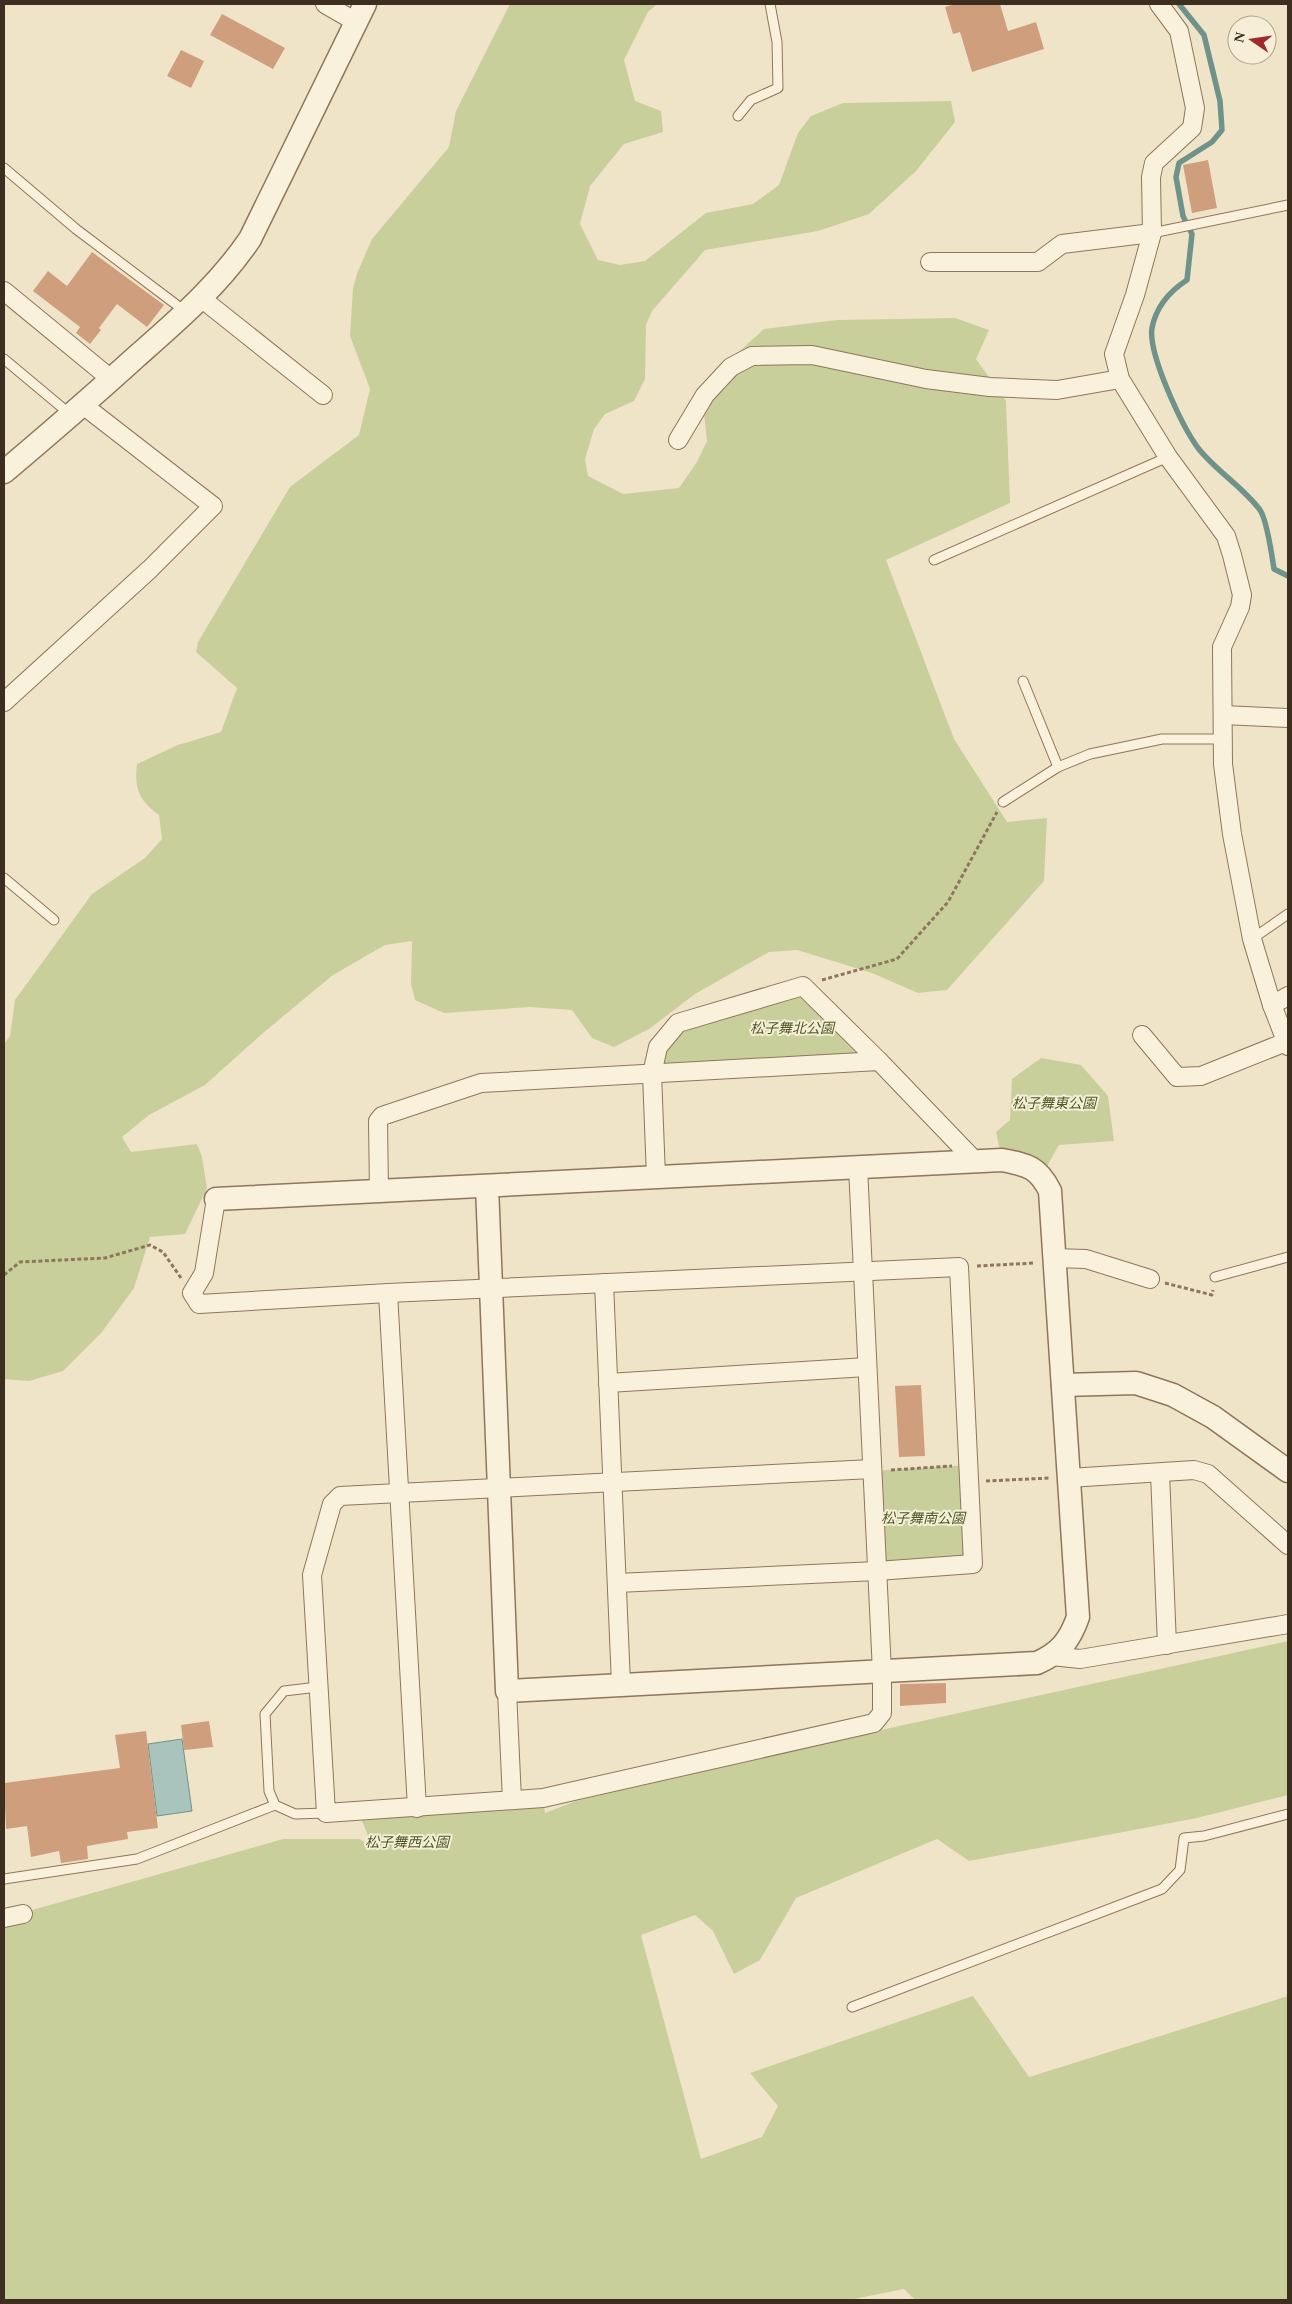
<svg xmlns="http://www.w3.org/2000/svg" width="1292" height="2304" font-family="'Times New Roman','Noto Sans JP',serif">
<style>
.green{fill:#c9cf9b}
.water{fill:#a9c4bc;stroke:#6f938a}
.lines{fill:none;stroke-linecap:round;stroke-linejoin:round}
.stream{stroke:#6f938a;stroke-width:5.5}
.building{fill:#cf9f7d}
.service-casing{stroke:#8d765c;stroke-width:11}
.minor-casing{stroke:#8d765c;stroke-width:20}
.tertiary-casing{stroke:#8d765c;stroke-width:25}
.path{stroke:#8d765c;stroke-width:3;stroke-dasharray:4 2.5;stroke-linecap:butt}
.service{stroke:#faf1dc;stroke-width:9}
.minor{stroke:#faf1dc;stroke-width:18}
.tertiary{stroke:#faf1dc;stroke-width:22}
.labels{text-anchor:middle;stroke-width:4;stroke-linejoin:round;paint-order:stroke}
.park-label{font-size:14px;font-style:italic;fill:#4d5a26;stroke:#f7eed8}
</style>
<rect width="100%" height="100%" fill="#f0e4c8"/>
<g class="green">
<path d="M510 4H657L648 12 624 60 635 101 661 111 663 132 624 144 590 186 580 224 598 260 620 265 645 261 706 213 753 204 779 185 798 133 811 116 843 103 951 101 955 122 916 171 869 214 818 231 705 250 652 311 646 325 645 379 634 401 605 414 594 429 585 459 588 476 623 494 679 488 697 462 707 441 704 413 710 378 764 329 837 320 955 318 989 330 976 359 1006 401 1010 503 886 560 954 739 1007 822 1047 818 1044 881 947 990 918 993 872 973 797 950 769 952 695 994 649 1029 614 1047 592 1038 572 1010 530 1007 444 1013 415 1000 411 984 412 941 385 945 333 975 263 1033 205 1085 149 1115 122 1137 131 1152 197 1144 202 1157 207 1188 185 1234 150 1237 134 1288 102 1332 63 1371 29 1381 4 1379V1044L10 1036 15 1000 92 894 145 858 162 839 159 815C139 801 134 788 137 764L178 745 221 732 237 688 196 652 198 642 290 487 359 435 370 389 350 336 353 288 358 271 372 239 449 147 456 111Z"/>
<polygon points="803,986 879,1061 652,1074 678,1023"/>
<polygon points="1041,1058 1081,1065 1108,1096 1114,1141 1059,1145 1042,1175 1002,1160 996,1132 1010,1120 1012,1079"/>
<polygon points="969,1465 973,1564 877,1571 872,1471"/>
<polygon points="1288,1641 1288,1795 1197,1818 969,1861 937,1839 796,1898 760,1960 734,1974 713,1931 695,1915 641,1935 701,2159 762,2137 778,2106 750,2073 973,1996 1029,2077 1288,1996 1288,2300 915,2300 904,2289 849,2300 4,2300 4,1918 283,1839 360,1839 374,1851 358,1811 543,1798 545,1813 576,1801 890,1728"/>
</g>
<polygon class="water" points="182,1739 192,1811 157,1816 148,1744"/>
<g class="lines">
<path class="stream" d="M1179 4 1204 35 1220 101 1222 130 1212 142 1179 163 1176 177 1183 216 1192 234 1187 280C1170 291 1156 307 1152 328 1148 354 1182 426 1198 448 1216 471 1243 487 1260 510 1267 520 1272 556 1274 569L1288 576"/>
</g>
<g class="building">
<polygon points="955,4 1000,4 1008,31 1036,22 1044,49 972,72 960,32 953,34 945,7"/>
<polygon points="222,14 285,48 273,69 210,35"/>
<polygon points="181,50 204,61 191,88 167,76"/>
<polygon points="1208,160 1217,208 1192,213 1183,165"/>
<polygon points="92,252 164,305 147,327 117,304 99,328 101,330 90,344 76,333 80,327 33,291 48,271 67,286"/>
<polygon points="921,1385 925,1456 899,1457 895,1386"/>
<polygon points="946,1683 946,1703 900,1706 900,1684"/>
<polygon points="209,1721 213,1747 184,1750 181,1725"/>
<polygon points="146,1731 158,1828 127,1832 128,1839 87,1846 88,1859 61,1863 59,1851 31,1857 27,1826 6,1829 4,1783 120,1768 115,1735"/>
</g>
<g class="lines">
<defs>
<g id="service">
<polyline points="738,116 751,100 778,88 777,42 770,4"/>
<polyline points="4,168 76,229 186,312"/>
<polyline points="1152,233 1288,205"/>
<polyline points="4,359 71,415"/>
<polyline points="934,560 1168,457"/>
<polyline points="1023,681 1058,767"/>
<polyline points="1003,802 1058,767 1090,754 1162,739 1222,739"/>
<polyline points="4,878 54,920"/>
<polyline points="1252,939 1288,914"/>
<polyline points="1215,1277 1288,1257"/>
<polyline points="318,1687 284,1691 265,1714 269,1791 275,1805 295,1814 326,1813"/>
<polyline points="4,1879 137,1859 275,1805"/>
<polyline points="852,2007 1162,1889 1180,1870 1184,1838 1204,1836 1288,1814"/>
</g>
<g id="minor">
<polyline points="325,4 356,22"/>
<polyline points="1159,4 1179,31 1195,108 1192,128 1154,163 1151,177 1152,233 1135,295 1114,354 1120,379 1168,457 1226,536 1232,555 1242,595 1240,607 1222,647 1223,764 1232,834 1252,939 1272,1005 1288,1046"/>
<polyline points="930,262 1038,262 1062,244 1152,233"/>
<polyline points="4,291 111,379"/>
<polyline points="201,298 323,395"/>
<polyline points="678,440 705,395 731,367 752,356 812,355 926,379 990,387 1057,390 1120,379"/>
<polyline points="4,702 150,569 213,506 83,405"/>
<polyline points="1223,715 1288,718"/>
<polyline points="1272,1005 1288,996"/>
<polyline points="1142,1035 1177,1077 1201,1076 1286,1042"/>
<polyline points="858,1167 882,1672 882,1713 874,1723 543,1798 326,1813 312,1575 332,1504 340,1496 872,1469"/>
<polyline points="656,1177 652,1074 658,1047 678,1023 803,986 879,1061"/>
<polyline points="379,1192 378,1121 382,1116 481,1083 879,1061 976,1162"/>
<polyline points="216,1199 204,1273 192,1293 199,1304 388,1293 959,1267 973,1564 877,1571 617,1583"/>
<polyline points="1054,1258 1086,1259 1150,1279"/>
<polyline points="604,1283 621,1684"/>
<polyline points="388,1293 417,1808"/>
<polyline points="608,1383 867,1367"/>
<polyline points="1160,1473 1167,1645"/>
<polyline points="1069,1478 1194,1470 1208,1474 1288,1545"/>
<polyline points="1052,1656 1080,1659 1288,1624"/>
<polyline points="507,1691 512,1800"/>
<polyline points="4,1918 23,1914"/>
</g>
<g id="tertiary">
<path d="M4 472C49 434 93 396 136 357 179 319 218 286 250 239L365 4"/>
<path d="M216 1199 1002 1160C1028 1165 1038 1167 1050 1191L1078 1617C1070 1640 1060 1653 1037 1663L507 1691 487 1186"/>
<polyline points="1063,1385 1136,1383 1173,1395 1213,1417 1288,1471"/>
</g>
</defs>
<use href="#service" class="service-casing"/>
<use href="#minor" class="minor-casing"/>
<use href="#tertiary" class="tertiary-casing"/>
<g class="path">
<polyline points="822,980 897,959 948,902 997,812"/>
<polyline points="977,1266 1035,1263"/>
<polyline points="4,1275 20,1262 105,1258 150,1245 163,1252 181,1278"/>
<polyline points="1165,1283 1212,1295 1213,1290"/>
<polyline points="891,1470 952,1466"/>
<polyline points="986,1481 1050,1478"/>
</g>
<use href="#service" class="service"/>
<use href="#minor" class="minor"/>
<use href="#tertiary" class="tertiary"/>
</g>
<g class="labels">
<g class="park-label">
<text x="792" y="1033">松子舞北公園</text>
<text x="1054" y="1108">松子舞東公園</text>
<text x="923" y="1523">松子舞南公園</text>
<text x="407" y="1847">松子舞西公園</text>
</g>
</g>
<rect width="1292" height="2304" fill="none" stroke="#3d2e20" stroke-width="10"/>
<g transform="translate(1252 40) rotate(283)"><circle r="24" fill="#f7eed8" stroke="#ada18e"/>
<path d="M0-4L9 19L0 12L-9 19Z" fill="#9e2a2b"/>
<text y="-8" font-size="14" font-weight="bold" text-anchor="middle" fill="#3d2e20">N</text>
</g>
</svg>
